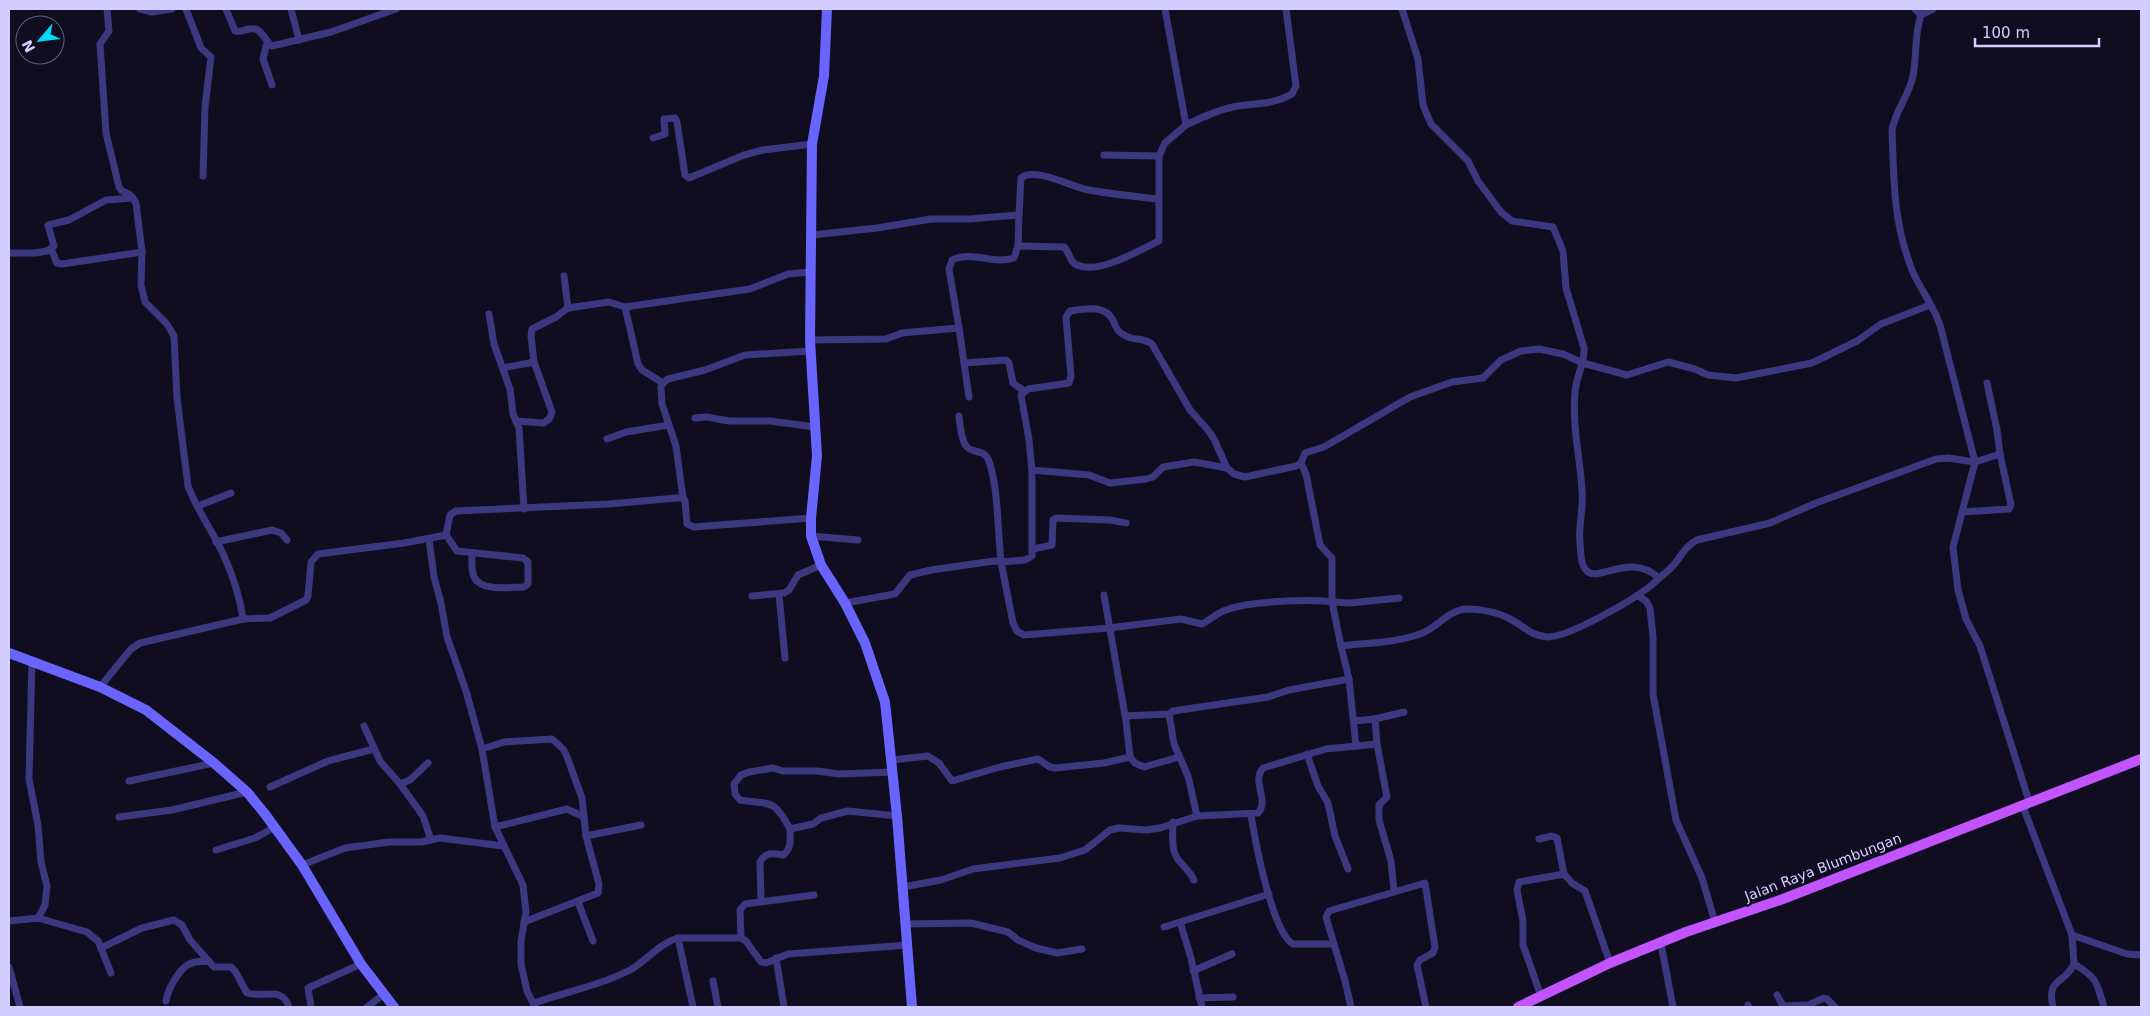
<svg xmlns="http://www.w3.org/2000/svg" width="2150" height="1016" font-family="'DejaVu Sans',sans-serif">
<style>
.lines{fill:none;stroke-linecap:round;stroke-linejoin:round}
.street{stroke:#3c3880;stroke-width:7}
.secondary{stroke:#6a64ff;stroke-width:10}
.primary{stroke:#c154ff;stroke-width:10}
.labels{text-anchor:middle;stroke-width:5;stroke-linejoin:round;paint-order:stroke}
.street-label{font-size:14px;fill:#d4cdff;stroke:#110d21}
</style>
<rect width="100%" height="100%" fill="#110d21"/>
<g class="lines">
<g class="street">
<polyline points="140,9 152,12 172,9"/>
<polyline points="186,9 201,48 211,57 205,107 203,176"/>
<path d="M226 9 235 31C243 33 248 27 255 29 262 30 266 42 272 46L331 32 396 9"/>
<polyline points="291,9 299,40"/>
<path d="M1402 9 1418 59 1423 105 1431 124 1468 161 1478 181 1501 212 1512 221 1553 227 1563 251 1566 288 1584 348C1585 363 1576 377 1575 392 1572 426 1580 457 1582 490 1584 508 1578 525 1580 543 1581 552 1580 566 1588 572 1601 581 1631 552 1659 578"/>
<polyline points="1915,9 1921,15"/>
<path d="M1933 9 1921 15C1914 35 1917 56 1913 76 1909 96 1895 111 1892 130 1894 182 1893 221 1912 270 1920 289 1934 306 1940 325L1975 462 1953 547 1958 590 1966 619 1980 646 2029 801"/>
<polyline points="267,43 263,59 272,85"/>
<path d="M1186 125C1203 117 1220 109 1238 106 1258 103 1275 104 1292 94L1296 86 1286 9"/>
<polyline points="653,138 665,134 664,119 675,118 677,122 685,175 689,178 744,155 763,150 812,144"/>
<polyline points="1104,155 1159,156"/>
<path d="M812 235 877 228 931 219H969L1019 215 1021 178C1033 167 1069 185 1084 189 1108 194 1133 196 1158 199"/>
<path d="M1018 246 1064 247C1070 252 1069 262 1077 265 1099 275 1139 250 1159 241V156L1165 143 1186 125 1165 9"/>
<polyline points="51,249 57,263 62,264 142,252"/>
<polyline points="9,253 35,253 47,251 54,246 48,225 69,220 106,200 133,198"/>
<polyline points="568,308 609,302 625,307"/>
<polyline points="489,314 494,344 510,389 513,414 519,428 524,509"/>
<polyline points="959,328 969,397"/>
<path d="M810 340 886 339 902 333 959 328 949 269 952 260C971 250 995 265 1014 258L1018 246 1019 215"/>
<polyline points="965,363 1006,360 1009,363 1013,383 1024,391"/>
<polyline points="503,368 534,362 531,336 532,329 556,317 568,308 564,276"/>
<polyline points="663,383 642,370 638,364 625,307 750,289 788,274 811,272"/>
<path d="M959 416C960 425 961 439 966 446 972 454 984 449 988 459 998 482 998 535 1001 562L1025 560 1032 556V470L1029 440 1021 395 1028 389 1069 383 1071 376 1066 317 1070 311C1085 309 1104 304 1113 320 1116 327 1117 331 1124 335 1134 342 1141 336 1152 344L1190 410 1207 429 1214 439 1227 468"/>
<polyline points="695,418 707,417 729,421 770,421 815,427"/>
<polyline points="516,421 544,423 550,418 552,412 534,362"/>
<polyline points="607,439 626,432 669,425"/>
<polyline points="1301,463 1306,474 1320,545 1332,558 1332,602 1350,603 1399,598"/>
<polyline points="1032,470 1089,475 1110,483 1146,479 1153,477 1163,467 1194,462 1227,468 1234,474 1245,477 1296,466 1301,463 1305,453 1324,447 1410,397 1452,382 1483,378 1501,360 1521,351 1539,349 1563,354 1583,363 1627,375 1668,362 1695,369 1708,375 1736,378 1812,363 1857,341 1881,324 1930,305"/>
<polyline points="683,498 676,446 662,404 661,387 663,383 668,379 705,370 745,355 811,351"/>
<polyline points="198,506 231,493"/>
<polyline points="1962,512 2009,509 2011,505 2000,454"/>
<path d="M446 535 457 551 523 558 528 562V584L524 587C511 587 481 592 474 577 471 570 472 561 472 553"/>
<polyline points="811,536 858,540"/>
<polyline points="429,539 434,577 441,603 447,637 466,691 482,749 495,827 523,885 526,912 521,941 521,964 527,991 535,1007"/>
<polyline points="216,542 272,530 281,533 287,540"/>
<polyline points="1033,549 1052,545 1053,520 1056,518 1110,520 1126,523"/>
<polyline points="779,594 785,658"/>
<polyline points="1104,595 1126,721 1130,757"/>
<polyline points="752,596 784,593 789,590 798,575 821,565"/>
<polyline points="1638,596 1646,601 1650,608 1653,637 1653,694 1676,820 1702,878 1715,922"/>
<path d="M845 603 895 594 910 575 931 570 994 561 1001 562 1013 623 1017 631 1024 635 1109 628 1181 619 1202 624C1210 620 1217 613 1226 610 1249 601 1307 599 1332 602L1341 646C1367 643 1394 643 1420 634 1436 629 1448 610 1466 609 1480 609 1498 612 1510 619 1524 626 1531 636 1547 637 1568 638 1639 597 1655 582 1660 577 1667 572 1672 567 1682 556 1683 548 1697 540L1770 523 1816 503 1936 459 1948 458 1975 462 2000 454 1997 430 1987 383"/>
<polyline points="243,619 270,618 306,600 308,596 311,562 318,554 404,543 446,535 450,515 456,511 609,504 676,498 683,498 685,501 687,524 694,527 811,518"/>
<polyline points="1341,646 1349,679 1356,746"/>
<polyline points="32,661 29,779 38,825 41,862 47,886 45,905 38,918"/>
<path d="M100 687 131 649 140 643 243 619C240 597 233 576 224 556 213 532 197 510 188 486L177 398 174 336 167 324 145 302 141 285 142 252 136 203 129 194 122 191 119 187 106 133 100 44 109 31 107 9"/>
<polyline points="1169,714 1174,744 1188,776 1197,816"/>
<polyline points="1125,716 1169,714 1173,711 1268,697 1289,690 1349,679"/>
<polyline points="1375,719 1404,712"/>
<polyline points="1354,721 1375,719 1377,744"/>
<polyline points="364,726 380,761 400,784 423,816 431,840"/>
<polyline points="482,749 504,742 552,739 563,749 566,754 582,798 586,836 599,884 598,893 524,922"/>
<polyline points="1307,754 1318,786 1328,803 1335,836 1348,869"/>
<polyline points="892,760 928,756 939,763 952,781 1000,767 1038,759 1050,767 1055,768 1104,763 1130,757 1135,763 1144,767 1179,757"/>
<polyline points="129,781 214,763"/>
<polyline points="400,784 410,780 428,763"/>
<polyline points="270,787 328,761 374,749"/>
<path d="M2022 804 2072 935 2074 964C2064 985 2046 978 2053 1007"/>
<path d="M1251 815C1255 840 1272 932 1293 944H1334L1345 981 1351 1007"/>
<polyline points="119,817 172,810 247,792"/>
<path d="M1173 822C1173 832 1171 845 1175 854 1179 864 1189 869 1194 880"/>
<polyline points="495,827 567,809 584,817"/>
<path d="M790 829C773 797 770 805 740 800L735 794 734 784 741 775 749 772 773 768 783 771H817L840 774 892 772"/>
<polyline points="586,836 641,825"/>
<polyline points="1539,839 1552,836 1557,838 1564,874"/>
<polyline points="216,850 255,838 275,827"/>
<polyline points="302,865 345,848 389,842 421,842 440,838 503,846"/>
<path d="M903 887 941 880 973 869 1060 858 1085 850 1110 830 1119 828 1147 830 1160 828 1197 816 1258 813C1270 801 1251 781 1263 768L1326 749 1377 744 1387 797 1379 805V820L1391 861 1394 891"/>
<path d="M761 901 760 862C765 852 773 853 783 855 792 849 790 839 790 829L813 824 821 818 848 811 897 816"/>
<polyline points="578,902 593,941"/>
<polyline points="9,921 38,918 87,932 98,941 111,973"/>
<polyline points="1180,922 1191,958 1202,1007"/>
<polyline points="906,924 971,923 1008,932 1018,940 1036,948 1057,953 1082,949"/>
<polyline points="1164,927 1269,894"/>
<polyline points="2072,935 2127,954 2141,955"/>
<polyline points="678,938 693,1007"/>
<polyline points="741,938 740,910 745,904 814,895"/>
<polyline points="1334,944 1326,917 1329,911 1425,883 1435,947 1433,953 1420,960 1417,965 1426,1007"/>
<polyline points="1661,944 1673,1007"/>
<path d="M101 948 142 928 174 920 182 925 190 940 214 967H231L235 971 247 993C265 998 282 986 289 1007"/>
<polyline points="776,958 784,1007"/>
<path d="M2074 964C2098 978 2096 982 2104 1007"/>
<polyline points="9,967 20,1007"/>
<polyline points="1193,971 1232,954"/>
<polyline points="713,981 718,1007"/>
<polyline points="1777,995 1782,1004 1785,1006 1808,1005 1824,998 1827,999 1835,1007"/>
<polyline points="1541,996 1523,945 1523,921 1517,890 1519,882 1564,874 1572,883 1585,891 1610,963"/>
<polyline points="1199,998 1233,997"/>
<path d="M166 1001C168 989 180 966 192 963 197 961 203 962 208 961"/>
<path d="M534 1003C566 992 601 985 630 970 646 961 660 943 678 938H741L746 941 761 962 766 963 788 954 908 945"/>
<polyline points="1748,1005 1749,1007"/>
<polyline points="311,1007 308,988 361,964"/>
<polyline points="367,1007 384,994"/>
</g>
<g class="secondary">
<polyline points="827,9 824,76 812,144 810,340 817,456 811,518 811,536 821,565 845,603 865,643 885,702 897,816 912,1007"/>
<polyline points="9,653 100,687 146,710 214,763 247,792 265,814 302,865 361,964 394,1007"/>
</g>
<polyline class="primary" points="1518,1007 1610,963 1686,932 1783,899 2141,759"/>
</g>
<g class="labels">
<g class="street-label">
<text transform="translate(1823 867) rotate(-21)" y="5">Jalan Raya Blumbungan</text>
</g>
</g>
<rect width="2150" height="1016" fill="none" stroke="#d4cdff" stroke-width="20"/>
<g transform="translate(40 40) rotate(242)"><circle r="24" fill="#110d21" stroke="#5f5a7a"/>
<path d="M0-4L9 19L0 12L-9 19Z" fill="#00ddf8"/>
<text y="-8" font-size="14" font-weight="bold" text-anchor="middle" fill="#d4cdff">N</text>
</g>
<path d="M1975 38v8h124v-8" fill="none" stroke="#d4cdff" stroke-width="2.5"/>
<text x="1982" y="38" font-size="15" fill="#d4cdff" stroke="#110d21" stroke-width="4" paint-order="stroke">100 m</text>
</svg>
